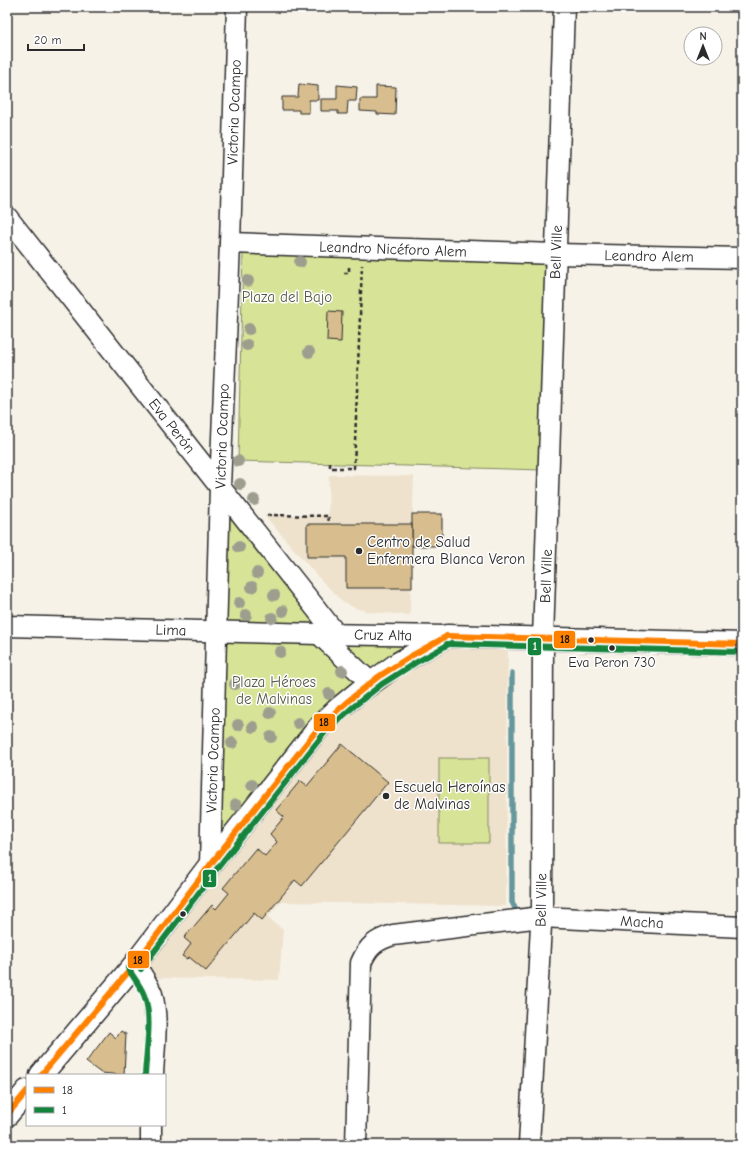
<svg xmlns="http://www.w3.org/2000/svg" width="749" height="1152" font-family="'Comic Neue',sans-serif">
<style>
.built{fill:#eee2cd}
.green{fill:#d7e497;stroke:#818861}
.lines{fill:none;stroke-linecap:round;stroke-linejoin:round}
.stream{stroke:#66979c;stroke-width:5.5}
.building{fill:#d8be8e;stroke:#2b2b2b}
.street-casing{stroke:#2b2b2b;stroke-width:23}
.secondary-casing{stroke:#2b2b2b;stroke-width:25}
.path{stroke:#2b2b2b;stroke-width:2.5;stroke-dasharray:4 3;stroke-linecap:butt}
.street{stroke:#fff;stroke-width:20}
.secondary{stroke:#fff;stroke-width:22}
.bus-1-casing{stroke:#fff;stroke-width:9}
.bus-2-casing{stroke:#fff;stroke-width:9}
.bus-1{stroke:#ff8100;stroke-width:6}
.bus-2{stroke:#14843c;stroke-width:6}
.tree{fill:#9e9e8f}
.poi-dot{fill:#2b2b2b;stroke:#fff;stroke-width:1.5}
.labels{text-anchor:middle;stroke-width:3;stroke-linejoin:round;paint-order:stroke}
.bus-label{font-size:14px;fill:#2b2b2b;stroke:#fff}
.street-label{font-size:15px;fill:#2b2b2b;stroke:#fff}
.park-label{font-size:15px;fill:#565946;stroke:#fff}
.poi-label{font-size:15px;fill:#2b2b2b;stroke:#fff;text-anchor:start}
.line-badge{stroke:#fff;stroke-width:1.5}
.badge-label{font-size:11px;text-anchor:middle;font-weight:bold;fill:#fff}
.pale-badge-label{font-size:11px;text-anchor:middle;font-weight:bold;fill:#111}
</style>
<rect width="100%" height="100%" fill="#f7f2e8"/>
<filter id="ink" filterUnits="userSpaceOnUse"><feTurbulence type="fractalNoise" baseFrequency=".025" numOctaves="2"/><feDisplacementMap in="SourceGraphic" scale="8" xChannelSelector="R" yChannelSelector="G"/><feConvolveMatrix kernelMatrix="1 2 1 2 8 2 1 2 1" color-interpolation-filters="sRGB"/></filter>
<g filter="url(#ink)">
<g class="built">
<polygon points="329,475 414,476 410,615 369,612 355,608 343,602 318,577 264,515 328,515"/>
<polygon points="447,636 508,637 506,906 280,902 268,917 283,930 279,980 144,978 135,964 320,726"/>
</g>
<g class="green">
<polygon points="243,252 547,260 542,470 238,461"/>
<polygon points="220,487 336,634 447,636 359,692 210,865"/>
<rect x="439" y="758" width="50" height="85"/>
</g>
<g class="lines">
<polyline class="stream" points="512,673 512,902 515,908"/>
</g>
<g class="building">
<polygon points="299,84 318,86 318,100 309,100 309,113 299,113 299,110 282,110 282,97 298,97"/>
<polygon points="337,85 357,87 356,101 348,101 347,114 338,114 338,111 321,111 321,99 337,99"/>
<polygon points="376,86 396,87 395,115 377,114 377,112 360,111 360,99 376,99"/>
<polygon points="328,311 342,312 341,342 327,341"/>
<rect x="412" y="514" width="30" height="32"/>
<polygon points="307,524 412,524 412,588 346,588 346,557 307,557"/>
<polygon points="342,744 388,782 302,886 295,880 262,920 254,913 206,971 189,957 187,959 182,956 191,944 184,938 212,905 216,909 229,893 223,888 256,848 265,856 277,842 270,834 284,817 276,810 300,781 307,786"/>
<polygon points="121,1031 126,1034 124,1075 101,1073 86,1062 109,1032 116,1038"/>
</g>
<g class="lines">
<defs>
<g id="street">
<polyline points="7,217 336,634"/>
<polyline points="230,243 556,254 742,258"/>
<polyline points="7,626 319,634 447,636"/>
<polyline points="319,634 371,683"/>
<polyline points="210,865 220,487 230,243 237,7"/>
<path d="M135 964C141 974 148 984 152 994 159 1020 154 1049 153 1075"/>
<polyline points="151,1145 151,1125"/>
<path d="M356 1145 361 963C368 946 376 940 393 935L541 917 742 927"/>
<polyline points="529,1145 542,907 543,639 564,7"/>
</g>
<g id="secondary">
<polyline points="41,1075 135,964 210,865 320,726 337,710 359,692 399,663 447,636 742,644"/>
<polyline points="7,1115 27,1091"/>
</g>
</defs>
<use href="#street" class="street-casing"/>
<use href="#secondary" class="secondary-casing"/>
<g class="path">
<polyline points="344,273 349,273 349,266"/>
<polyline points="330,463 330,468 354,468 362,265"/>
<polyline points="267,515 329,516 328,524"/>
</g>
<use href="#street" class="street"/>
<use href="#secondary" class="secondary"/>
<defs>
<g id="bus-1">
<polyline points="447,636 742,644"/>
<polyline points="41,1075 135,964 210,865 320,726 348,701 378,677 411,656 447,636"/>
<polyline points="7,1115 27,1091"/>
</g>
<g id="bus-2">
<polyline points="447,644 742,652"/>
<path d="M128 968C133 977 140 985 144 995 153 1017 146 1051 145 1075"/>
<polyline points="141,969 216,870 326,731 353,707 382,684 415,663 451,643"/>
</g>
</defs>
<use href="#bus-1" class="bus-1-casing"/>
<use href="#bus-2" class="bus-2-casing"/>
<use href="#bus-1" class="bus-1"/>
<use href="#bus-2" class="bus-2"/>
</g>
<g class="tree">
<circle cx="300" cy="262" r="6"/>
<circle cx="248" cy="281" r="6"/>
<circle cx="249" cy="329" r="6"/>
<circle cx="247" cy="345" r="6"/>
<circle cx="309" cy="352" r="6"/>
<circle cx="238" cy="461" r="6"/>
<circle cx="240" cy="484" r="6"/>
<circle cx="254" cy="500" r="6"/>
<circle cx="239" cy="547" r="6"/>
<circle cx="257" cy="573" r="6"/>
<circle cx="252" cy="587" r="6"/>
<circle cx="274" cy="595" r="6"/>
<circle cx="239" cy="603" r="6"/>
<circle cx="283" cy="611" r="6"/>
<circle cx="246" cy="615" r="6"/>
<circle cx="272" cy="618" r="6"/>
<circle cx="280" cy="652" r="6"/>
<circle cx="342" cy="671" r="6"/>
<circle cx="235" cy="684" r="6"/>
<circle cx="329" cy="694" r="6"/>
<circle cx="270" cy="713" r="6"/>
<circle cx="298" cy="723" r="6"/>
<circle cx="238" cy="725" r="6"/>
<circle cx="253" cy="727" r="6"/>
<circle cx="271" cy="737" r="6"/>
<circle cx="232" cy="743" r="6"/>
<circle cx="252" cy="785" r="6"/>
<circle cx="236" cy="805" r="6"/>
</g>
</g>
<g class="poi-dot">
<circle cx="359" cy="551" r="4"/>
<circle cx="591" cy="640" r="3.5"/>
<circle cx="612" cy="648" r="3.5"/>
<circle cx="386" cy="796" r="4"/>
<circle cx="183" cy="914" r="3.5"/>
</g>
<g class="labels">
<g class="bus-label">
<text x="612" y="667">Eva Peron 730</text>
</g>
<g class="street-label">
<text transform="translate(234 112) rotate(-88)" y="5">Victoria Ocampo</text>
<text transform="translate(393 249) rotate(2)" y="5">Leandro Nicéforo Alem</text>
<text transform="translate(556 252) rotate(-88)" y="5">Bell Ville</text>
<text transform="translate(649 256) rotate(1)" y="5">Leandro Alem</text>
<text transform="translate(172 426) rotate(52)" y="5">Eva Perón</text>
<text transform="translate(222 436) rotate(-88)" y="5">Victoria Ocampo</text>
<text transform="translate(546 576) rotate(-88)" y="5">Bell Ville</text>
<text transform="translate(171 630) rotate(2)" y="5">Lima</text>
<text transform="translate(383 635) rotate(1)" y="5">Cruz Alta</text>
<text transform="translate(213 760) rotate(-88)" y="5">Victoria Ocampo</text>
<text transform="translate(541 900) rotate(-89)" y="5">Bell Ville</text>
<text transform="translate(642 922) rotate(3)" y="5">Macha</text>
</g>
<g class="park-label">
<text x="287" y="302">Plaza del Bajo</text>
<text x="274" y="687">Plaza Héroes<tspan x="274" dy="17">de Malvinas</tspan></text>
</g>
<g class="poi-label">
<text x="367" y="547">Centro de Salud<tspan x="367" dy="17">Enfermera Blanca Veron</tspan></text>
<text x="394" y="792">Escuela Heroínas<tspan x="394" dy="17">de Malvinas</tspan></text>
</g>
</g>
<g class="line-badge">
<rect x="553" y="630" width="23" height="19" rx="4" fill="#ff8100"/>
<rect x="527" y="637" width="15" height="19" rx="4" fill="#14843c"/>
<rect x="313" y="713" width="23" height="19" rx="4" fill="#ff8100"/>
<rect x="202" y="869" width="15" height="19" rx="4" fill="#14843c"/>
<rect x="127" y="950" width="23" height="19" rx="4" fill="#ff8100"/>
</g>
<g class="badge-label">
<text x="535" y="650">1</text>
<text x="210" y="882">1</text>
</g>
<g class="pale-badge-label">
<text x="565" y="643">18</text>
<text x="324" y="726">18</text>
<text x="138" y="964">18</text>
</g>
<rect width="749" height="1152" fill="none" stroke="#fff" stroke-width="24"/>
<rect x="12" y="12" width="725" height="1128" fill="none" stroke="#2b2b2b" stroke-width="1.5" filter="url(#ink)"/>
<rect x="26" y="1074" width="140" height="52" fill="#ffffff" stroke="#aaaaaa"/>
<rect x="34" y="1087" width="20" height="6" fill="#ff8100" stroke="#aaaaaa"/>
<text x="62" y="1094" font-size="12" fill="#2b2b2b">18</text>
<rect x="34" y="1107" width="20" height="6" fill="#14843c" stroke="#aaaaaa"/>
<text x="62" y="1114" font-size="12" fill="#2b2b2b">1</text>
<g transform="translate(703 46)"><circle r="19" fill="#ffffff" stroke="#aaaaaa"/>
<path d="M0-3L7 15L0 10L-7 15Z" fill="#2b2b2b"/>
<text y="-6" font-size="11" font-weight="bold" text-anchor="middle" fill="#2b2b2b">N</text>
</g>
<path d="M28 44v6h56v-6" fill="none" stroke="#2b2b2b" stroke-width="2"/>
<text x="34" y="44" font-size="12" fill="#2b2b2b" stroke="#ffffff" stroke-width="3" paint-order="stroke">20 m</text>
</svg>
